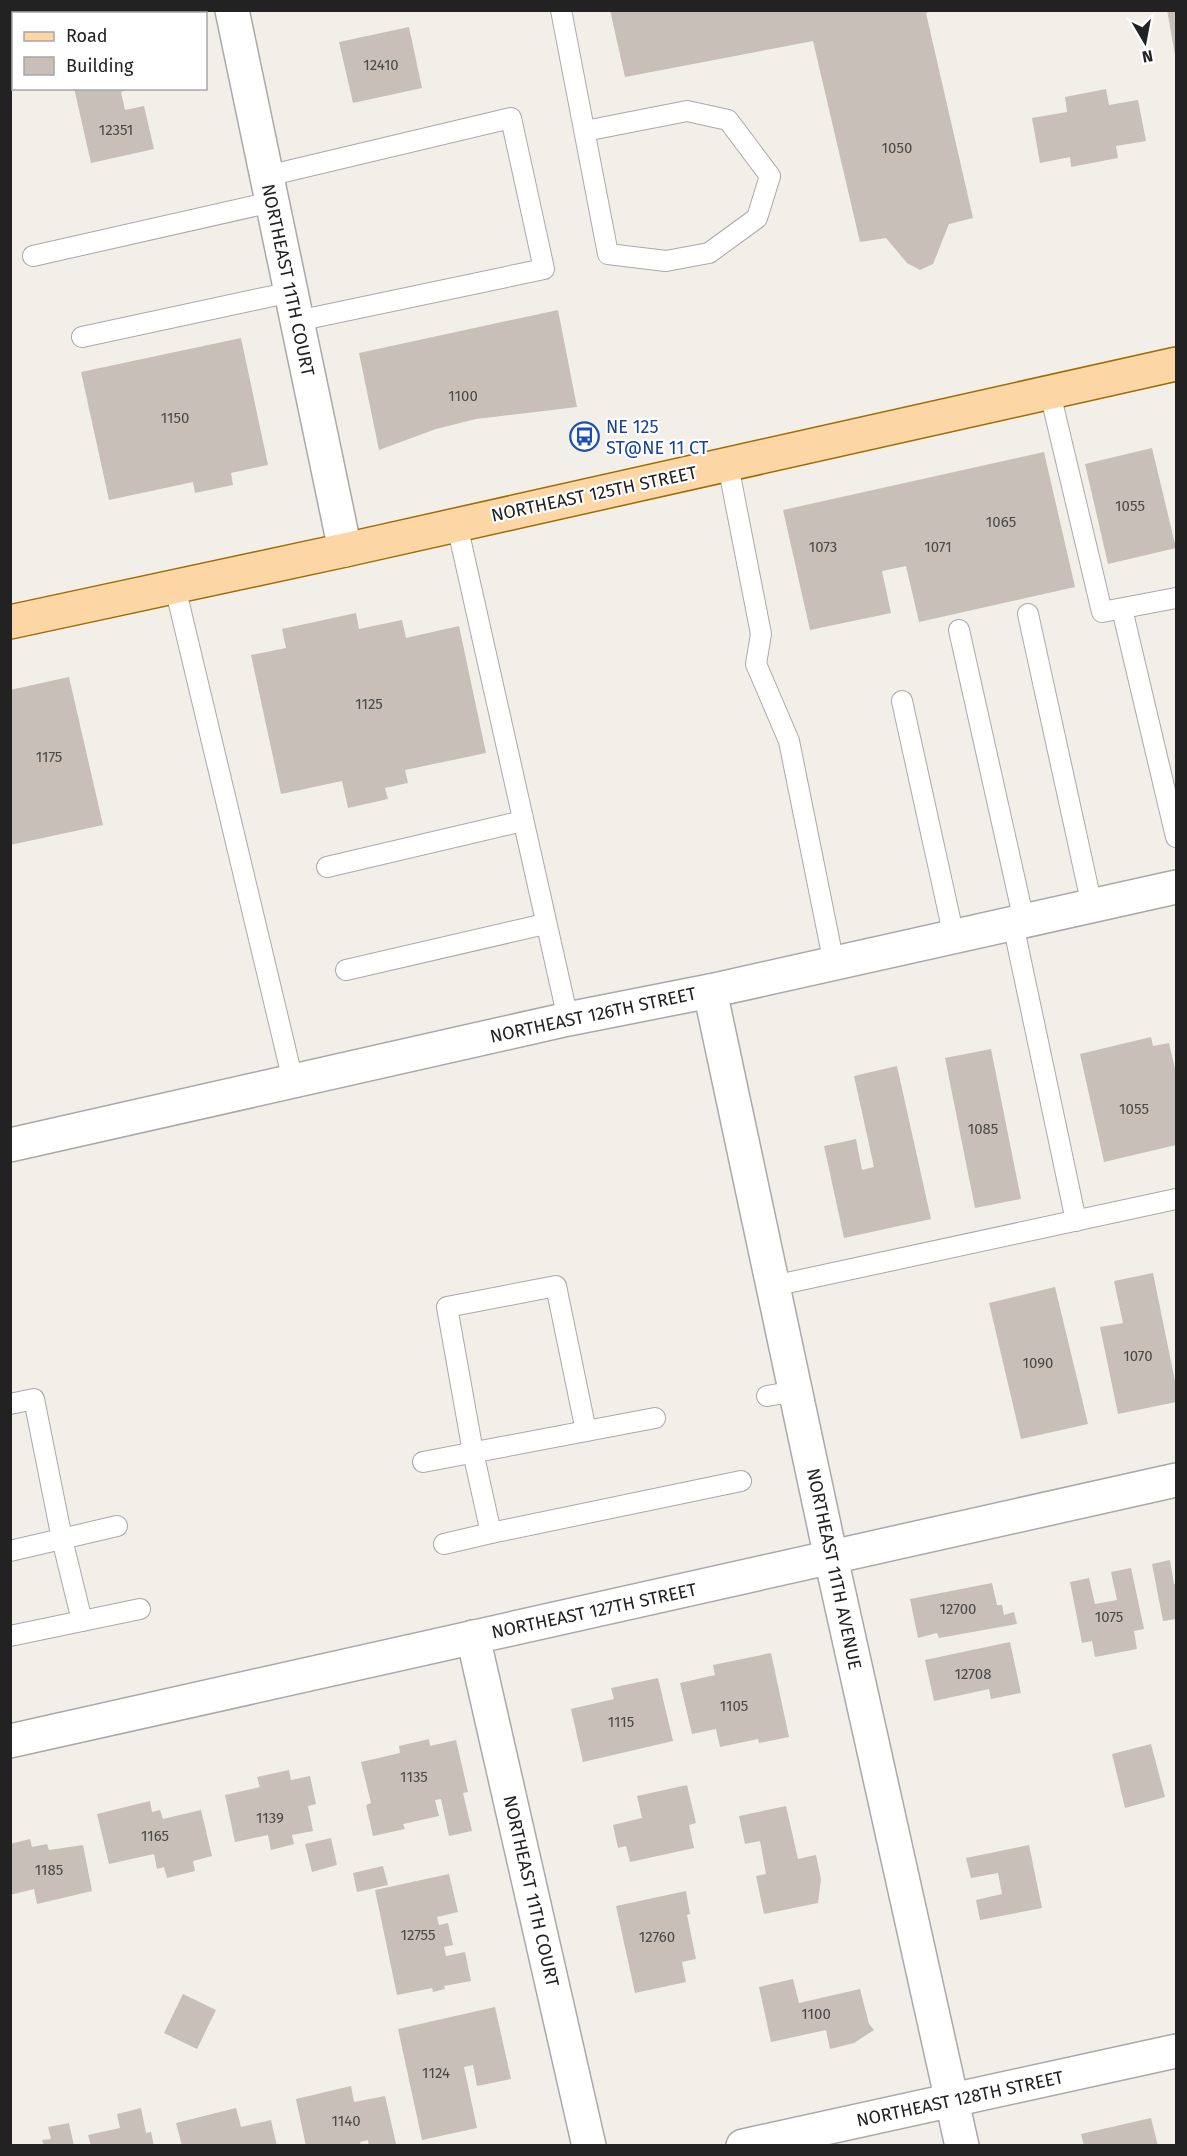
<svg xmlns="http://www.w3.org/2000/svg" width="1187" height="2156" font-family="'Fira Sans',sans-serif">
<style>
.building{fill:#c7bfb8}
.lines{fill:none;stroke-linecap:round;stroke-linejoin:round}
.service-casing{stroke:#a9a9a9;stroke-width:22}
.minor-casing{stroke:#a9a9a9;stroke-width:36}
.primary-casing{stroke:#a06b00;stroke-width:36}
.service{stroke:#fff;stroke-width:20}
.minor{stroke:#fff;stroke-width:33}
.primary{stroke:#fcd6a4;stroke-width:33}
.labels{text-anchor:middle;stroke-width:4.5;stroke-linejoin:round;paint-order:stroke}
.number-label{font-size:15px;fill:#4b4948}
.street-label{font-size:18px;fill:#222;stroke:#fff}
.transit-label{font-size:18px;fill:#164399;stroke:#fff;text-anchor:start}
</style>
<rect width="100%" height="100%" fill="#f2efe9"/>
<g class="building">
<polygon points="59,10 122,10 123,14 60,14"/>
<polygon points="610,10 934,10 926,13 973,218 949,224 933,264 920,270 907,263 886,238 860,242 813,41 625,77"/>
<polygon points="1167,10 1176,10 1176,55 1175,55"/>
<polygon points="409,27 422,88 353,103 339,42"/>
<polygon points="74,88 134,88 121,92 125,110 144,106 154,149 91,163"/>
<polygon points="1106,89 1109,105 1138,100 1146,141 1116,146 1118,158 1071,167 1070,157 1040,163 1032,118 1067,112 1065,97"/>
<polygon points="558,310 577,407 476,419 436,429 379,450 359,353"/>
<polygon points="241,338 268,465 231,473 233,485 195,493 193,482 109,500 81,372"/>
<polygon points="1152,448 1176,548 1108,564 1085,464"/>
<polygon points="1044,452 1075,587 919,622 906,566 882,571 891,613 810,630 783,510"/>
<polygon points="356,613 359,629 402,620 406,638 459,626 486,753 405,770 408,783 385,788 388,799 348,808 342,781 281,794 251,655 286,648 282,629"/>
<polygon points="69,677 103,825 10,845 10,690"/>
<polygon points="1151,1037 1153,1046 1169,1043 1176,1073 1176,1145 1104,1162 1080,1054"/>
<polygon points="991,1049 1021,1199 975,1208 945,1058"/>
<polygon points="897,1066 931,1219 844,1238 824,1146 856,1139 862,1170 874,1167 854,1076"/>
<polygon points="1153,1273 1176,1386 1176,1402 1118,1414 1100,1327 1123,1323 1114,1281"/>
<polygon points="1055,1287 1088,1424 1021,1439 989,1303"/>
<polygon points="1170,1560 1174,1584 1176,1584 1176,1619 1163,1621 1152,1564"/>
<polygon points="1131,1568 1144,1629 1134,1631 1137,1649 1095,1657 1092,1641 1082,1643 1070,1582 1089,1578 1095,1604 1117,1600 1111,1572"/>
<polygon points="992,1583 997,1605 1002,1605 1004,1615 1014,1612 1017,1624 939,1638 937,1633 918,1638 910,1599"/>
<polygon points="1010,1642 1021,1693 991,1699 989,1689 934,1701 925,1660"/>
<polygon points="771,1653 789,1737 759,1743 758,1739 720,1747 716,1729 692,1734 680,1683 715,1675 713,1665"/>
<polygon points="658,1678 673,1741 583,1762 571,1709 614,1699 611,1688"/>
<polygon points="429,1739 430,1746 456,1740 468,1792 463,1793 472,1831 449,1836 441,1799 435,1800 439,1816 403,1824 405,1829 373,1836 366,1805 371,1803 361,1762 400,1753 399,1746"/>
<polygon points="1151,1744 1165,1797 1125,1808 1112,1754"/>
<polygon points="289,1770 291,1780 310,1776 316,1804 308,1806 313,1831 292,1835 294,1844 271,1850 268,1835 235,1842 225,1795 260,1787 257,1777"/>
<polygon points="687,1785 696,1823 689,1825 694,1848 630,1862 626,1846 618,1848 613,1825 642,1818 637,1796"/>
<polygon points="150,1801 152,1812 160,1810 163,1819 201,1810 212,1856 193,1861 195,1871 167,1878 164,1867 157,1869 154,1854 109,1864 97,1814"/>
<polygon points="786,1806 798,1859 816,1855 821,1879 818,1903 764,1914 756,1876 766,1874 760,1841 745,1844 739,1816"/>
<polygon points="331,1838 337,1865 312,1872 305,1844"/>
<polygon points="30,1839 32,1847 47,1844 49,1850 83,1845 92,1891 37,1904 34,1889 10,1895 10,1844"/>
<polygon points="1029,1845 1042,1908 980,1920 976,1900 1002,1894 998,1873 971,1878 966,1858"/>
<polygon points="383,1866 388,1885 357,1892 353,1873"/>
<polygon points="449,1874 458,1912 437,1917 439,1925 448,1923 453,1945 444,1947 446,1956 465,1952 471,1981 444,1986 445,1989 433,1992 432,1988 397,1995 375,1890"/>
<polygon points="686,1891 690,1914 687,1915 696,1959 682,1962 686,1982 635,1993 616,1906"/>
<polygon points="793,1979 799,2003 860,1989 869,2024 874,2030 854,2043 830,2049 826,2030 771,2042 759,1987"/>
<polygon points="183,1994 216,2010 197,2049 164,2033"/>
<polygon points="495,2007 511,2079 477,2086 473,2065 464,2067 477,2128 422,2140 398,2029"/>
<polygon points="351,2086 354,2102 385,2096 396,2144 369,2146 368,2140 360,2142 361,2146 306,2146 296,2099"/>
<polygon points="141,2108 146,2133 151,2132 154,2146 91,2146 88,2135 120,2128 117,2114"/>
<polygon points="236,2108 241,2127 271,2120 277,2146 182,2146 176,2123"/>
<polygon points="1151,2118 1158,2146 1084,2146 1081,2134"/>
<polygon points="69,2123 74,2146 44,2146 42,2140 51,2139 48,2127"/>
</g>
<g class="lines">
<defs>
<g id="service">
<polyline points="561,10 608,254 666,261 709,253 757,218 770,176 728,120 687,111 585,131"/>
<polyline points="267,176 511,118 544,269 297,321"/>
<polyline points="33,256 272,202"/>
<polyline points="82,337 291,292"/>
<polyline points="1050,393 1102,612 1176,598"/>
<polyline points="728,465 761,634 756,664 789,741 834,964"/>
<polyline points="457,525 568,1019"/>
<polyline points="175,587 293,1081"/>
<polyline points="1122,609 1176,837"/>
<polyline points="1028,614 1092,906"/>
<polyline points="959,630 1024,921"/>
<polyline points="902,701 954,937"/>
<polyline points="327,867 523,821"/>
<polyline points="1013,924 1076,1221"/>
<polyline points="346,970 545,924"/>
<polyline points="773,1286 1176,1199"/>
<polyline points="767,1396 796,1391"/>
<polyline points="10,1404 34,1399 62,1539 82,1621 140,1609"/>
<polyline points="586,1431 556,1286 447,1307 473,1452 491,1533 741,1481"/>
<polyline points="423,1462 655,1418"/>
<polyline points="444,1544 491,1533"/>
<polyline points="10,1551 117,1526"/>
<polyline points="10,1636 82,1621"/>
</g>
<g id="minor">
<polyline points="232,10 345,550"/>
<polyline points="710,991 831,1558 962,2146"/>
<polyline points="10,1145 568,1019 710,991 1176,887"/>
<polyline points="473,1637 589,2146"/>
<polyline points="10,1741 1176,1480"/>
<polyline points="743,2146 1176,2051"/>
</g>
<polyline id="primary" points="10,622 345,550 1176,364"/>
</defs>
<use href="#service" class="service-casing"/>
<use href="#minor" class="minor-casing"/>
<use href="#primary" class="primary-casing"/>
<use href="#service" class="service"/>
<use href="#minor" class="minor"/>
<use href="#primary" class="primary"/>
</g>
<defs>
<symbol id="bus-ring" viewBox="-11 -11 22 22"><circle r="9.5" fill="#fff" stroke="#1a4fb4" stroke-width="1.5"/><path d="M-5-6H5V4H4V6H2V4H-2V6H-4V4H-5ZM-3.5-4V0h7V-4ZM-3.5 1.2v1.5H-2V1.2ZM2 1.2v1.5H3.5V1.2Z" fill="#1a4fb4"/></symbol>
</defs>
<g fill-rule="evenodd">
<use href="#bus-ring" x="568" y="420" width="33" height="33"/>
</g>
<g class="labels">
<g class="number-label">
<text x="381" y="70">12410</text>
<text x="116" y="135">12351</text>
<text x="897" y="153">1050</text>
<text x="463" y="401">1100</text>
<text x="175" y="423">1150</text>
<text x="1130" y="511">1055</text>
<text x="1001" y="527">1065</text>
<text x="823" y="552">1073</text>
<text x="938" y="552">1071</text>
<text x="369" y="709">1125</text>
<text x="49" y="762">1175</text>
<text x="1134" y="1114">1055</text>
<text x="983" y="1134">1085</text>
<text x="1138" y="1361">1070</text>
<text x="1038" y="1368">1090</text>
<text x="958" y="1614">12700</text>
<text x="1109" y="1622">1075</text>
<text x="973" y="1679">12708</text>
<text x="734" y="1711">1105</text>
<text x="621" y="1727">1115</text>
<text x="414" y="1782">1135</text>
<text x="270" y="1823">1139</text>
<text x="155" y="1841">1165</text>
<text x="49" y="1875">1185</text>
<text x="418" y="1940">12755</text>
<text x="657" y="1942">12760</text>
<text x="816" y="2019">1100</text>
<text x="436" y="2078">1124</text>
<text x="346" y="2126">1140</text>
</g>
<g class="street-label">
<text transform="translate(288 280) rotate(78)" y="6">NORTHEAST 11TH COURT</text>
<text transform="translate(594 494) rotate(-12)" y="6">NORTHEAST 125TH STREET</text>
<text transform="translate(593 1015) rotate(-12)" y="6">NORTHEAST 126TH STREET</text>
<text transform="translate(834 1569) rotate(78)" y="6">NORTHEAST 11TH AVENUE</text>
<text transform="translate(594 1611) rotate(-12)" y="6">NORTHEAST 127TH STREET</text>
<text transform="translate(531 1891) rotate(77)" y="6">NORTHEAST 11TH COURT</text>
<text transform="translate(960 2099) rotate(-12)" y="6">NORTHEAST 128TH STREET</text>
</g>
<g class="transit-label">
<text x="606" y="433">NE 125<tspan x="606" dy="21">ST@NE 11 CT</tspan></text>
</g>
</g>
<rect width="1187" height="2156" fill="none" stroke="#222222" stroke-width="24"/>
<rect x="12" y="12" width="195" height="78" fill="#ffffff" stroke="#a7a7a7" stroke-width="1.5"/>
<rect x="24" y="32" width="30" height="9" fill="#fcd6a4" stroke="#a7a7a7" stroke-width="1.5"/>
<text x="66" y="42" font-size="18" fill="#222222">Road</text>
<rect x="24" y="57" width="30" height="18" fill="#c7bfb8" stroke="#a7a7a7" stroke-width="1.5"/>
<text x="66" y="72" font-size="18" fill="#222222">Building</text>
<g transform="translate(1145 42) rotate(170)" stroke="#ffffff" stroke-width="4.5" paint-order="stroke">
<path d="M0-4.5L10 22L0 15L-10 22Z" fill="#222222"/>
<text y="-9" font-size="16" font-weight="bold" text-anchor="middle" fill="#222222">N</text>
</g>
</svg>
